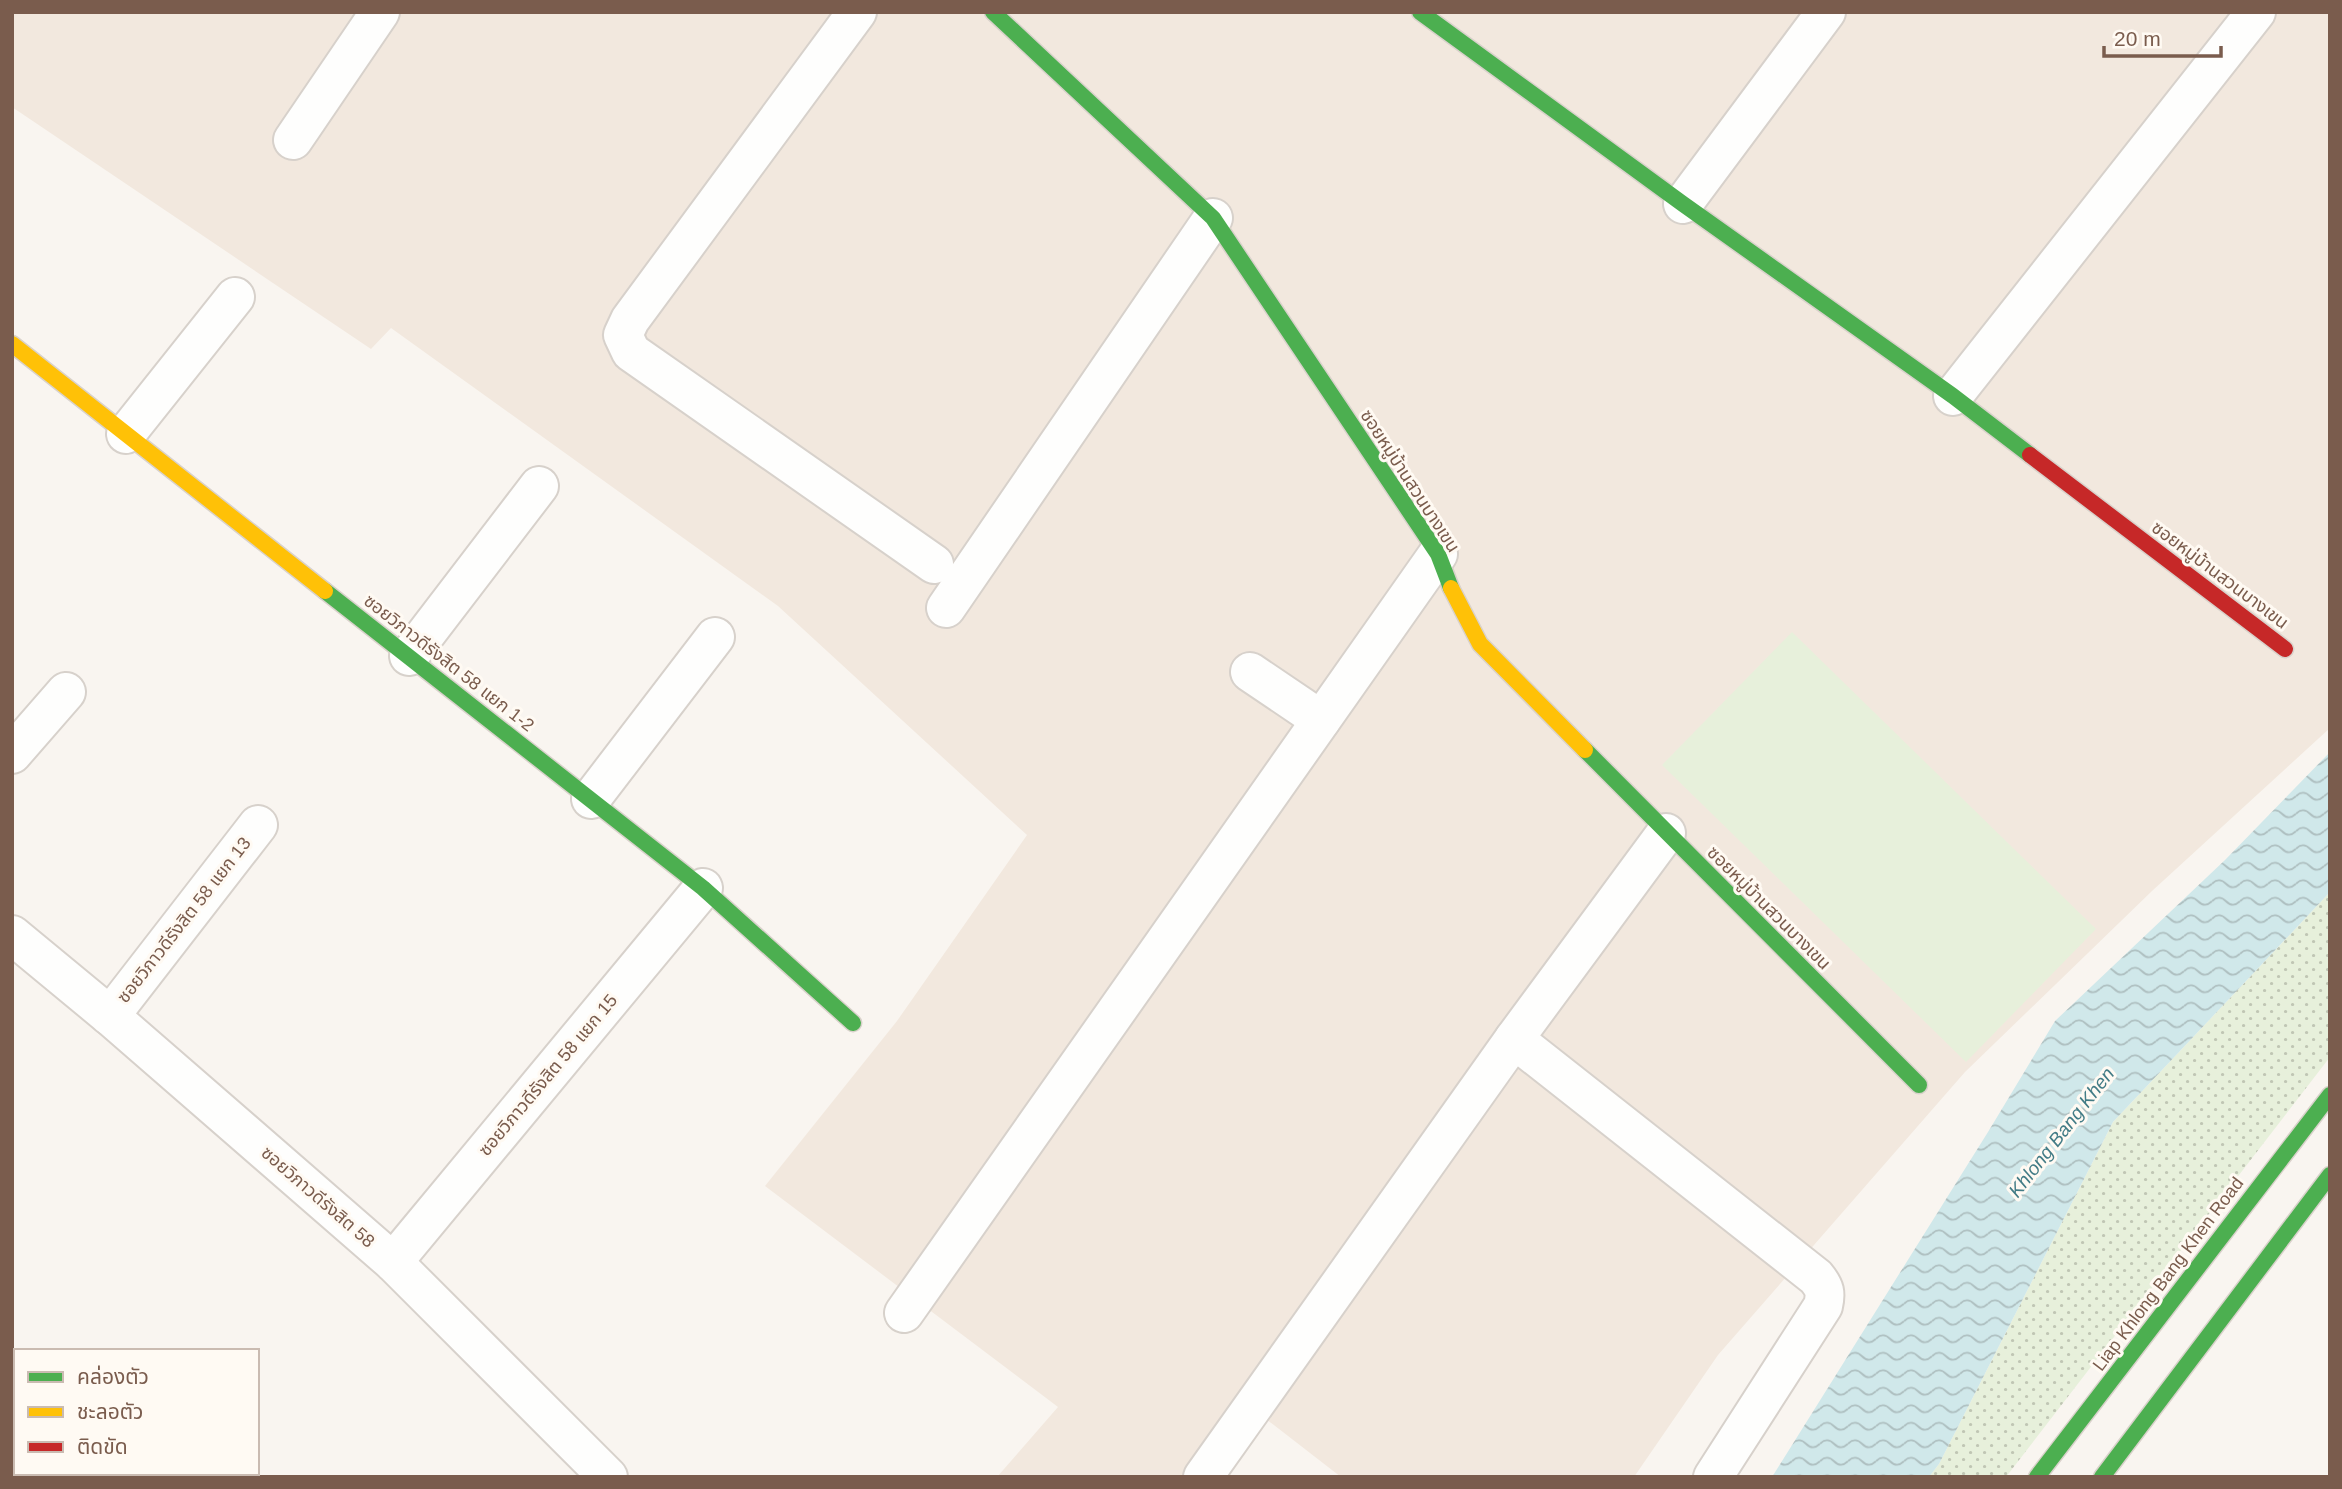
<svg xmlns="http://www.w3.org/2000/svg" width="2342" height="1489" font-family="Arial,'Noto Sans Thai',sans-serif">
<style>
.residential{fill:#f2e8de}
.park{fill:url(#park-dots)}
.pitch{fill:#e7f0db}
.water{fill:url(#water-waves)}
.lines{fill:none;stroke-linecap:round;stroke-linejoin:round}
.street-casing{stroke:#d7d1cb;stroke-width:42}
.fast-casing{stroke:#d9d2cb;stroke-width:19}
.slow-casing{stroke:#d9d2cb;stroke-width:19}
.jam-casing{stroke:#d9d2cb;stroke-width:19}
.street{stroke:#fefefd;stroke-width:38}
.fast{stroke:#4caf50;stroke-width:16}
.slow{stroke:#ffc107;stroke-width:16}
.jam{stroke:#c62828;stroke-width:16}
.labels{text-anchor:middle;stroke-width:6;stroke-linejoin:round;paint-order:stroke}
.street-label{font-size:18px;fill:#7a5c4d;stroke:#fffaf3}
.water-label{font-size:19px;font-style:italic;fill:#437c86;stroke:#fffaf3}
</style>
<defs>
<pattern id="park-dots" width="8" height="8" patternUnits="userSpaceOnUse" patternTransform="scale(1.75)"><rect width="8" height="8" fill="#e7f0db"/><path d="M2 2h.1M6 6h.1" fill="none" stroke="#c0c6b4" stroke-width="1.8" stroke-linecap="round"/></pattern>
<pattern id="water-waves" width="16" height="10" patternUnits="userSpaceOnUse" patternTransform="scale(1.75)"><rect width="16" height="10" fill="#d0e8ea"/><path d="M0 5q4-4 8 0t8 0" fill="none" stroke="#aebfc0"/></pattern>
</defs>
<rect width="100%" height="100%" fill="#f9f5f0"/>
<polygon class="residential" points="12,12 2330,12 2330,728 2152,891 1965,1072 1718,1355 1634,1477 1341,1477 1266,1419 1227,1477 997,1477 1058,1407 765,1186 897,1021 1027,835 778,606 391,328 371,349 12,107"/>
<polygon class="park" points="2330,892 2330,1057 2006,1477 1929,1477 1939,1464 2113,1122"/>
<polygon class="pitch" points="1792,632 2096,929 1966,1062 1662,765"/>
<polygon class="water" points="2330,752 2330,892 2113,1122 1939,1464 1929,1477 1772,1477 1988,1132 2055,1021 2225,860"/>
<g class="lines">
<defs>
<g id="street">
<polyline points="857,12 630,320 623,335 631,352 934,564"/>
<polyline points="293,140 380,12"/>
<polyline points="1683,204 1826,12"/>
<polyline points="1953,396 2256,12"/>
<polyline points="126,434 235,297"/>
<polyline points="946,608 1213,218"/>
<polyline points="409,656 539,486"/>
<polyline points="1250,672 1321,720"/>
<polyline points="12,754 66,692"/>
<polyline points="591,799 715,637"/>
<polyline points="12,935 110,1016 393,1262 608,1477"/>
<polyline points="110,1016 258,825"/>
<path d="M1514 1039 1816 1277C1825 1288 1826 1293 1823 1306L1713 1477"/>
<polyline points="393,1262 703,888"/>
<polyline points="904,1313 1438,554"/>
<polyline points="12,1401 16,1405"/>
<polyline points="88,1473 92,1477"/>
<polyline points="1203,1477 1514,1039 1666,833"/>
</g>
<g id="fast">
<polyline points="993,12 1213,218 1438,554 1451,588"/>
<polyline points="1420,12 1683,204 1953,396 2030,455"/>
<polyline points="325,591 703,888 853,1023"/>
<polyline points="1585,750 1919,1085"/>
<polyline points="2037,1477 2330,1095"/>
<polyline points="2102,1477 2330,1175"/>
</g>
<g id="slow">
<polyline points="12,344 325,591"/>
<polyline points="1451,588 1480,644 1585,750"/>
</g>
<polyline id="jam" points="2030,455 2285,649"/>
</defs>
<use href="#street" class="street-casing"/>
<use href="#fast" class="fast-casing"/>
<use href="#slow" class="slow-casing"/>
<use href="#jam" class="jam-casing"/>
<use href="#street" class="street"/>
<use href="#fast" class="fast"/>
<use href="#slow" class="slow"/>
<use href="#jam" class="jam"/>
</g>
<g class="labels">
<g class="street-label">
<text transform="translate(1410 481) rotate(57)" y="6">ซอยหมู่บ้านสวนบางเขน</text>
<text transform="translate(2220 575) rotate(37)" y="6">ซอยหมู่บ้านสวนบางเขน</text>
<text transform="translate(449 663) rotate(38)" y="6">ซอยวิภาวดีรังสิต 58 แยก 1-2</text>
<text transform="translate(1769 908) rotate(45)" y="6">ซอยหมู่บ้านสวนบางเขน</text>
<text transform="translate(184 920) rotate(-52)" y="6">ซอยวิภาวดีรังสิต 58 แยก 13</text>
<text transform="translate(548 1075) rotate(-50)" y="6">ซอยวิภาวดีรังสิต 58 แยก 15</text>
<text transform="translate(318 1197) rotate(41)" y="6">ซอยวิภาวดีรังสิต 58</text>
<text transform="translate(2168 1274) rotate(-53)" y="6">Liap Khlong Bang Khen Road</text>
</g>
<g class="water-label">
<text transform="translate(2061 1132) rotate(-52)" y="7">Khlong Bang Khen</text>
</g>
</g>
<rect width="2342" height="1489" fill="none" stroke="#7a5c4d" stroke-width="28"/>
<rect x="14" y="1349" width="245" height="126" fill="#fffaf3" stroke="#cabbb1" stroke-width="2"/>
<rect x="28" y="1372" width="35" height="10" fill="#4caf50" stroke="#cabbb1" stroke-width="2"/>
<text x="77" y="1384" font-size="21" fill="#7a5c4d">คล่องตัว</text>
<rect x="28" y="1407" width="35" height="10" fill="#ffc107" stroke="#cabbb1" stroke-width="2"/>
<text x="77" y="1419" font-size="21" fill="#7a5c4d">ชะลอตัว</text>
<rect x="28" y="1442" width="35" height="10" fill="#c62828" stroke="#cabbb1" stroke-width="2"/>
<text x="77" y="1454" font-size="21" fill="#7a5c4d">ติดขัด</text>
<path d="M2104 46v10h117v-10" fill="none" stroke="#7a5c4d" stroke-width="3.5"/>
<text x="2114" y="46" font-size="21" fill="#7a5c4d" stroke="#fffaf3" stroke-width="5" paint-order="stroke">20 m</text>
</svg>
